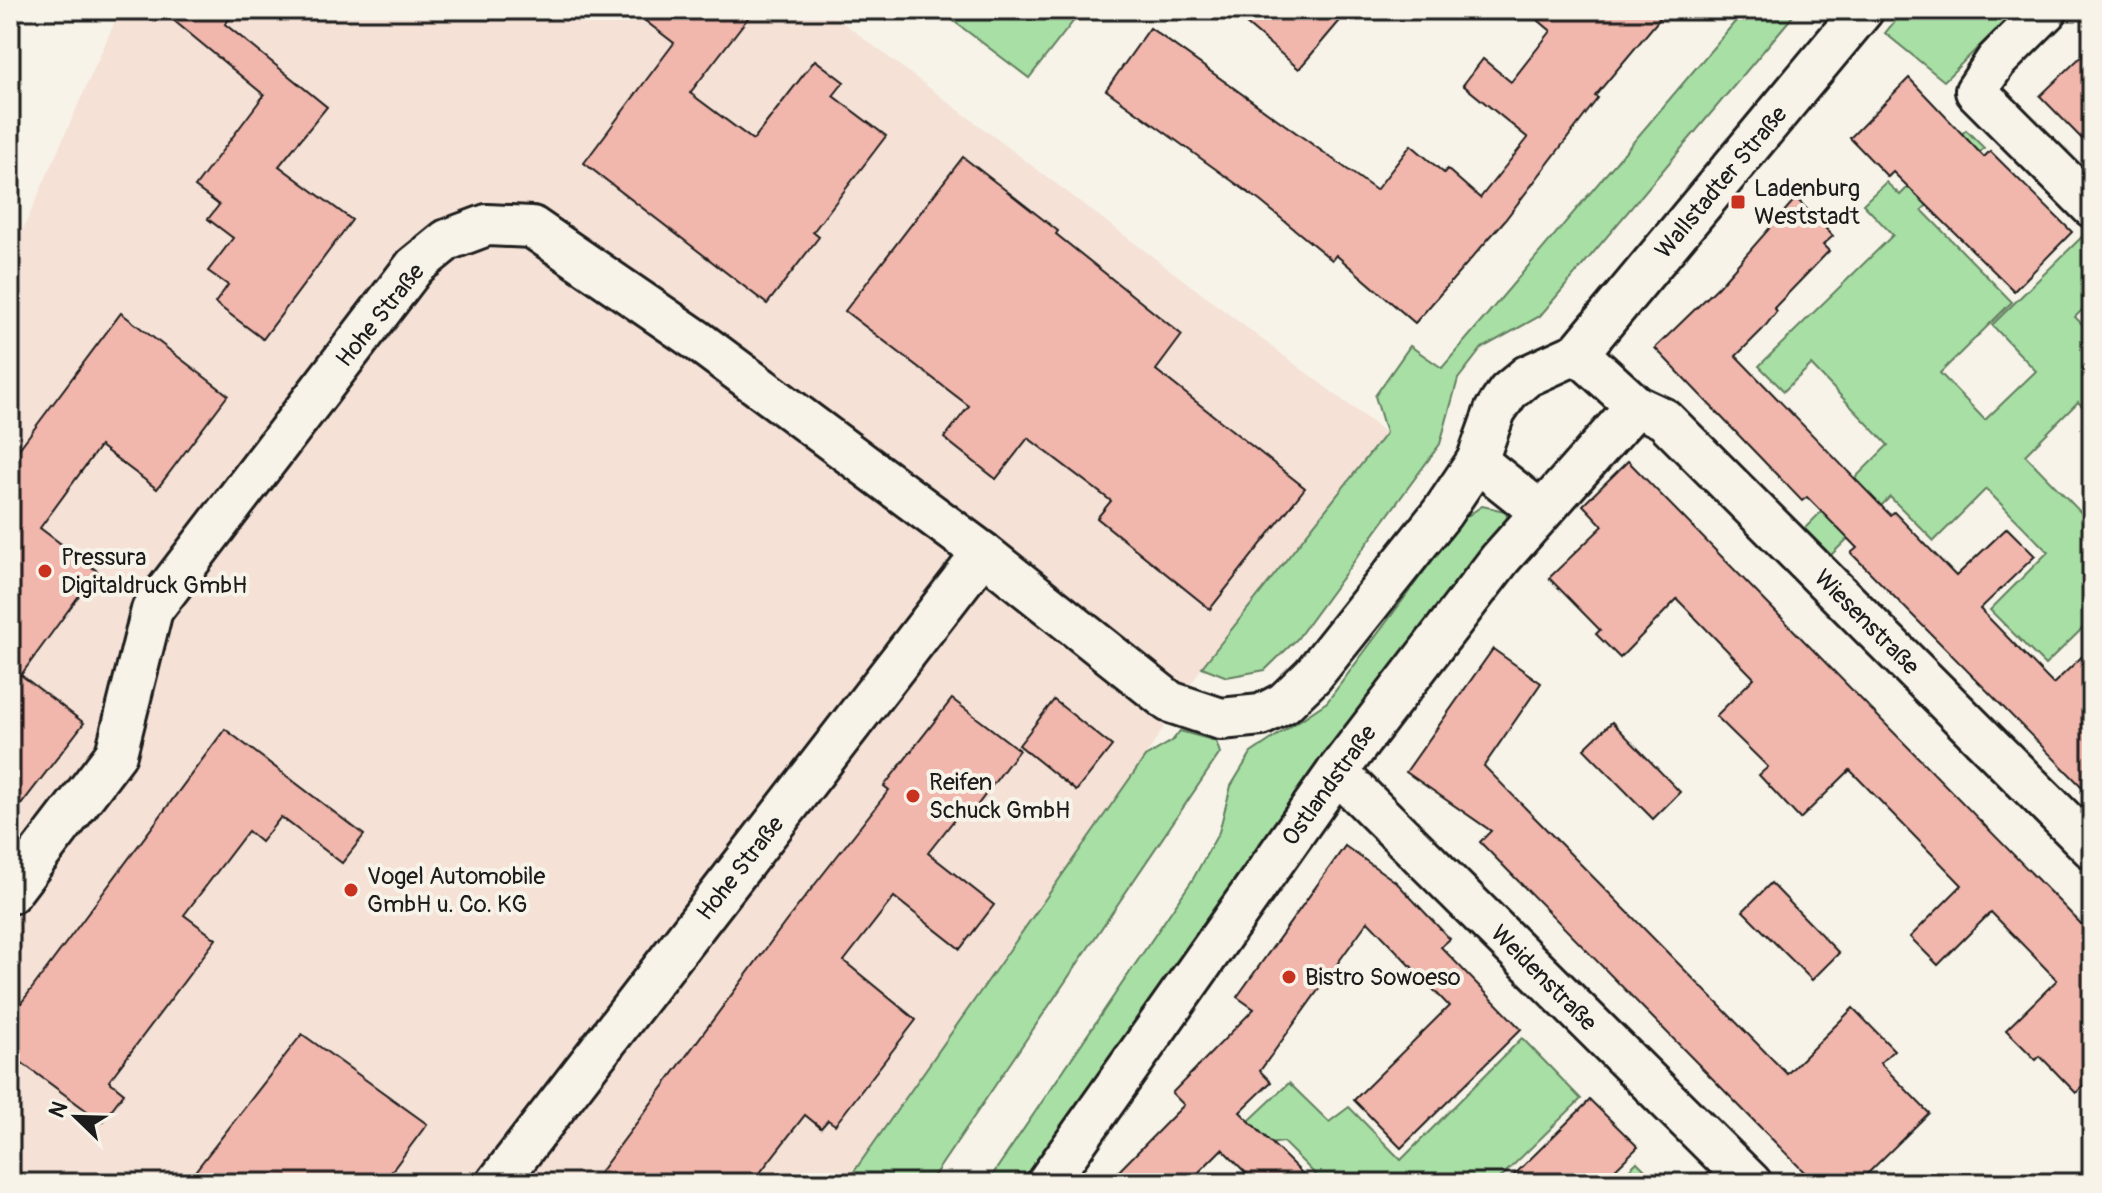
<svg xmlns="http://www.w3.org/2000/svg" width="2102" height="1193" font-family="Pangolin,sans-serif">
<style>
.built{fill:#f5e1d6}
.green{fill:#a7dfa4;stroke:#627e60;stroke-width:2}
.building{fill:#f1b6ac;stroke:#1c1c1c;stroke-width:2}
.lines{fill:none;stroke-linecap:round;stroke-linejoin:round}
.street-casing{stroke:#1c1c1c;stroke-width:46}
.street{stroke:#f7f3e8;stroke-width:40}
.poi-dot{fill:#c8321e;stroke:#f7f3e8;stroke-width:3}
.labels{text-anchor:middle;stroke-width:8;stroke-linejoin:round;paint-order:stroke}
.street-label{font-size:24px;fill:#1c1c1c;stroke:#f7f3e8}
.poi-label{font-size:24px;fill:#1c1c1c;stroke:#f7f3e8;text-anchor:start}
</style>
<rect width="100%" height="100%" fill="#f7f3e8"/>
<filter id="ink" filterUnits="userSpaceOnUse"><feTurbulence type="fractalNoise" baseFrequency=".0125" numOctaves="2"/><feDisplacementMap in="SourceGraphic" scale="16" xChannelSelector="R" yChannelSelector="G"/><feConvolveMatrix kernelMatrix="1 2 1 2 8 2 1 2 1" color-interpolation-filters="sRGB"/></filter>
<g filter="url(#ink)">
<polygon class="built" points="120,10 826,10 1386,433 1202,667 1145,757 846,1183 10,1183 10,259"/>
<g class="green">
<polygon points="939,10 1082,10 1029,78"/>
<polygon points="1745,10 1798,10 1540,316 1482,348 1458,379 1440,444 1297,639 1265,670 1227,677 1202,667 1386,433 1375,396 1410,346 1442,368"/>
<polygon points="1904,10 2016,10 1944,81 1885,33"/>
<polygon points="1966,130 1984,148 1922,210 2012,302 1940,373 1985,420 2036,371 1992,325 2092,227 2092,300 2075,317 2092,334 2092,416 2078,402 2025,455 2092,524 2092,619 2045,665 1990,610 2048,552 1986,489 1934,541 1890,497 1830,556 1804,529 1888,445 1811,365 1784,391 1759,366 1893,235 1863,204 1886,182 1900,195"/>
<polygon points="1482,506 1505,511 1510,524 1038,1183 987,1183 1193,879 1219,832 1231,786 1251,753 1327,702 1463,519"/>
<polygon points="1180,731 1216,741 1220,753 929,1183 846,1183 1145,757 1172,741"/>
<polygon points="1522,1038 1581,1099 1495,1183 1324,1183 1283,1142 1217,1151 1289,1083 1329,1122 1349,1107 1401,1160"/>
<polygon points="1637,1162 1658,1183 1615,1183"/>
</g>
<g class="building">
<polygon points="161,10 237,10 225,24 327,107 279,166 352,220 263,339 215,303 228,285 208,271 233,238 208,219 219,205 195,187 264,95"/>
<polygon points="631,10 754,10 690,93 753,140 815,60 844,82 833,96 886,136 813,232 819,237 767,304 584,163 674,43"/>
<polygon points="1230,10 1349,10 1299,69"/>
<polygon points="1526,10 1667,10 1595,96 1598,98 1505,220 1415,323 1336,255 1332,260 1260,201 1106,90 1150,28 1376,190 1411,145 1444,173 1447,169 1480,198 1528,138 1463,85 1483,59 1511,82 1551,31"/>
<polygon points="2092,46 2092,149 2040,96"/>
<polygon points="1909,78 1984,157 1990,151 2072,232 2014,291 1893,172 1888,177 1850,138"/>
<polygon points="963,157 1058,231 1056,234 1182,335 1156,370 1305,488 1210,609 1097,518 1111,501 1028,438 996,479 944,438 969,406 845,311"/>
<polygon points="1796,198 1833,236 1823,245 1829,251 1774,308 1777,311 1762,330 1736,356 1890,515 1894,512 1956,576 2007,528 2035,556 1980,609 2053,684 2092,647 2092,797 1851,553 1857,548 1807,497 1802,501 1655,348 1718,287"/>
<polygon points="121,313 228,395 157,489 100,446 40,528 97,571 21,675 84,723 10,819 10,461"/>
<polygon points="1628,461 2092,935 2092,1078 2076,1093 2040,1056 2036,1060 2006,1030 2057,980 1991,912 1938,965 1910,937 1962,885 1850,770 1800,819 1759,775 1768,767 1716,716 1754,678 1677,599 1620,658 1596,634 1600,630 1549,578 1603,526 1583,505"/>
<polygon points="1493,649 1541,683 1484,766 1787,1074 1853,1008 1894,1050 1880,1063 1929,1113 1858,1183 1815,1183 1480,842 1491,831 1406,772"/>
<polygon points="952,699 1019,750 973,811 966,805 928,853 994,905 960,949 894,897 844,961 916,1020 835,1125 828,1120 821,1128 805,1115 752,1183 592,1183 787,920 889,790 884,786"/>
<polygon points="1054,700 1112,746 1076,791 1019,745"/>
<polygon points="1612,722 1680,792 1653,819 1584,749"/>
<polygon points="225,729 364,835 342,863 281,817 261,842 248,831 184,915 216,939 109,1081 124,1093 102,1122 10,1054 10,1018"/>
<polygon points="1345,846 1396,882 1450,939 1441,947 1521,1029 1401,1148 1354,1100 1449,1006 1368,921 1260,1071 1271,1082 1240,1112 1312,1183 1256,1183 1222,1149 1188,1183 1107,1183 1184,1105 1172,1093 1254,1009 1237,997"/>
<polygon points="1771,883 1839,953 1812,980 1743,911"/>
<polygon points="302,1034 427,1124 383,1183 186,1183"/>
<polygon points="1590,1100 1638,1147 1601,1183 1506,1183"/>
</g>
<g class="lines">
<defs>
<g id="street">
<polyline points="2047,10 1996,61 1976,91 2092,207"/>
<polyline points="1578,353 1636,406 1664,419 2092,848"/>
<polyline points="1477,461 1541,512"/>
<polyline points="1337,772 1751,1183"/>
<polyline points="10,893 116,754 152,610 415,266 447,240 487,225 532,227 698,341 983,553 1170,702 1221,719 1261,715 1284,703 1313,675 1442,513 1477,461 1495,411 1508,392 1527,376 1578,353 1863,10"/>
<polyline points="497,1183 983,553"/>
<polyline points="1047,1183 1337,772 1500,559 1636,406"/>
</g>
</defs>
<use href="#street" class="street-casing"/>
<use href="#street" class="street"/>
</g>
</g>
<g class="poi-dot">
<rect x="1730" y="194" width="16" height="16" rx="4"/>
<circle cx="45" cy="571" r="8"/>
<circle cx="913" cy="796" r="8"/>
<circle cx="351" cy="890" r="8"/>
<circle cx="1289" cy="977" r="8"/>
</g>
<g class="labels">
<g class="street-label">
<text transform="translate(1721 182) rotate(-50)" y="8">Wallstadter Straße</text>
<text transform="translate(380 315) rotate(-51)" y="8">Hohe Straße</text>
<text transform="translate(1867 622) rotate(45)" y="8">Wiesenstraße</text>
<text transform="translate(1329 785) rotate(-54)" y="8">Ostlandstraße</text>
<text transform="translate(740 868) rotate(-52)" y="8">Hohe Straße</text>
<text transform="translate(1544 978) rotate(45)" y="8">Weidenstraße</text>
</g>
<g class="poi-label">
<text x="1754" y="196">Ladenburg<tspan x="1754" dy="28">Weststadt</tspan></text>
<text x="61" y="565">Pressura<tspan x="61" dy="28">Digitaldruck GmbH</tspan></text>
<text x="929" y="790">Reifen<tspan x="929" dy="28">Schuck GmbH</tspan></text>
<text x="367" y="884">Vogel Automobile<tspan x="367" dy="28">GmbH u. Co. KG</tspan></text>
<text x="1305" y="985">Bistro Sowoeso</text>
</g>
</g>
<rect width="2102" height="1193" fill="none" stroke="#f7f3e8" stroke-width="40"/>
<rect x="20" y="20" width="2062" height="1153" fill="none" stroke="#1c1c1c" stroke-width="3" filter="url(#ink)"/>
<g transform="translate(76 1117) rotate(293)" stroke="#f7f3e8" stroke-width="6" paint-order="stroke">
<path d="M0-6L14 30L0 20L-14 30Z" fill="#1c1c1c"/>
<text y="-12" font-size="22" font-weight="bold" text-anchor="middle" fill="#1c1c1c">N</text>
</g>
</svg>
